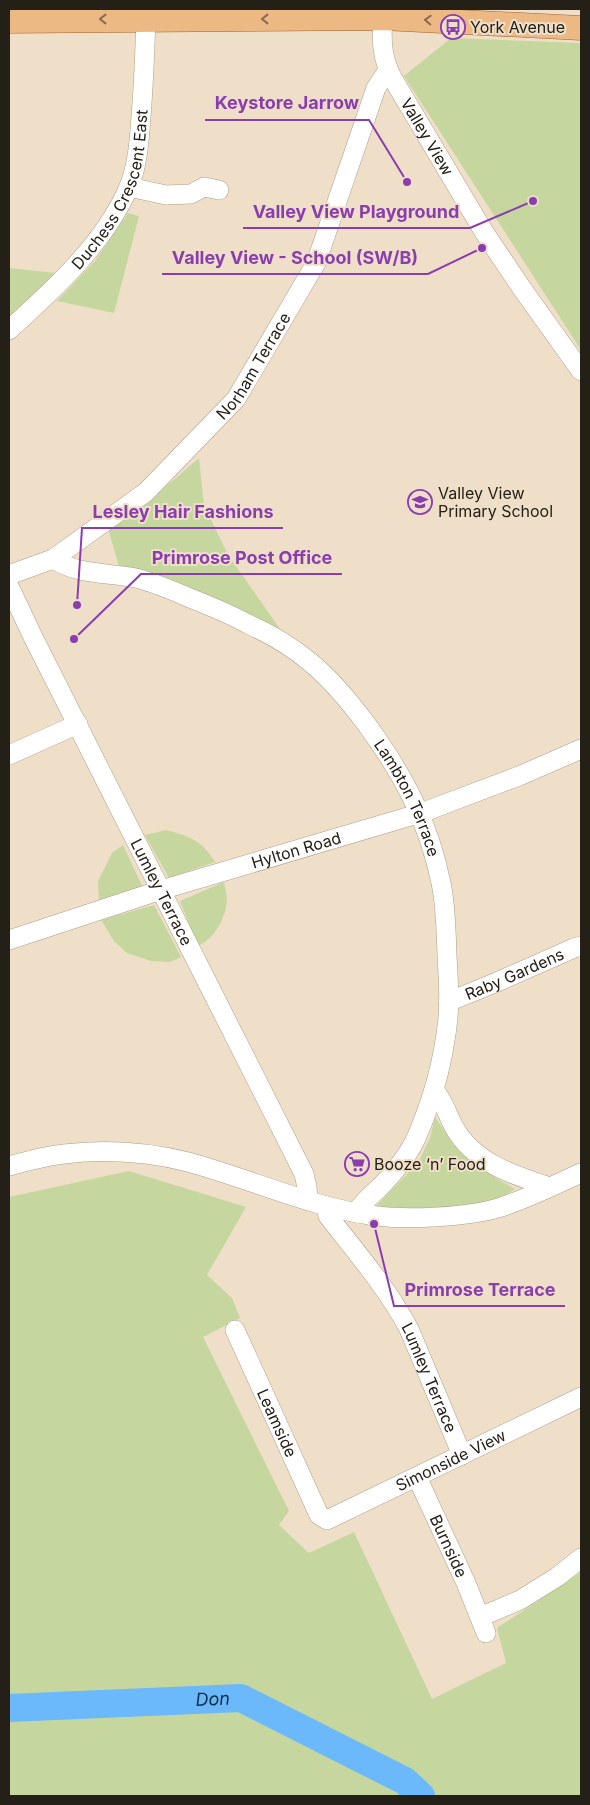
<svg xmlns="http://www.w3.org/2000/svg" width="590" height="1805" font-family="Inter,sans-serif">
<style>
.green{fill:#c5d79f}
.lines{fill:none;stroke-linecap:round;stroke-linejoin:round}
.river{stroke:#6bb8fb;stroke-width:28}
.minor-casing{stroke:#ad9f89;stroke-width:20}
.major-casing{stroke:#9f6428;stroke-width:25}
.minor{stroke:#fff;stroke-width:19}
.major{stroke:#ecb883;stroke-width:24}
.oneway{stroke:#886c4d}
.labels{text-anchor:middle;stroke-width:4;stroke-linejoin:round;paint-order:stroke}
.poi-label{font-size:16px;fill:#252017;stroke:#efdfc8;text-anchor:start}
.street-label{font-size:16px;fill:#252017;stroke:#efdfc8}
.water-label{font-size:18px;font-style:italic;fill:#0e2f49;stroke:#efdfc8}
.leader{fill:none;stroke:#893daf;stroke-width:2}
.callout-dot{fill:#893daf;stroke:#efdfc8;stroke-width:2}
.callout-label{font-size:18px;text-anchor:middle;font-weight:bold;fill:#893daf;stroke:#efdfc8;stroke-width:4;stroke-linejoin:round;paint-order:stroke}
</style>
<rect width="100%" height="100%" fill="#efdfc8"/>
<g class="green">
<polygon points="451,38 581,43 581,350 404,76"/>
<polygon points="128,213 139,216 114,313 57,301 95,261"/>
<polygon points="9,268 56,273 9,317"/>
<polygon points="199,458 204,505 228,555 285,636 119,566 108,528 156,495"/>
<path d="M166 830C191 837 201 840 215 862L169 878 145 835Z"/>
<polygon points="123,845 142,886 99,903 98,881 112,853"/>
<path d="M224 882C225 888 227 895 227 901 225 919 215 938 198 946L180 901Z"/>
<polygon points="154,905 181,957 170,962 151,961 127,953 114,941 101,920"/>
<path d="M435 1117C457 1152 479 1169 515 1189 510 1192 504 1197 498 1199 462 1211 413 1208 375 1207L418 1163 430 1138Z"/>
<polygon points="129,1171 246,1207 207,1275 232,1298 240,1318 203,1337 289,1511 279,1525 309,1553 354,1532 432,1699 506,1663 497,1628 581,1572 581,1796 9,1796 9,1197"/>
</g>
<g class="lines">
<path class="river" id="s1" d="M9 1708 241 1698 405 1781 421 1796"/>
<defs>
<g id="minor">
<path id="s2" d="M383 18C381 41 382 59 393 79L484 232 523 290 581 371"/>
<polyline points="129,187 166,195 191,194 204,187 219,190"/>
<path id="s3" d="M9 330C54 289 103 245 128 189 139 165 140 129 142 103 144 75 145 47 146 19"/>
<path id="s4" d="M53 559C79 576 111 572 140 579 157 584 174 591 190 598 210 606 230 614 248 624 270 634 291 646 310 662 332 680 350 702 367 725 403 774 429 823 441 883 446 906 446 931 447 955 448 976 450 997 448 1018 444 1058 433 1099 417 1136 408 1157 393 1174 377 1190 369 1197 362 1203 356 1213"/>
<path id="s5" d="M9 575 53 559 146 492 236 399 316 263 376 88 388 70"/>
<path id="s6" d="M9 586 33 637 304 1174 307 1187 308 1200"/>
<polyline points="9,755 78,724"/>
<path id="s7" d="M9 940 161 890 421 813 519 776 581 749"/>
<path id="s8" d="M448 1002 497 982 574 948 581 946"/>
<path d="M434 1090C444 1101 447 1114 454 1127 474 1163 513 1175 550 1187"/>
<path d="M9 1166C27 1161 45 1156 64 1154 105 1149 148 1152 188 1162 251 1179 312 1208 377 1216 409 1220 467 1217 498 1208 527 1199 554 1185 581 1173"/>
<path id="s9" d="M326 1206 328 1216C357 1253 387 1288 409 1329L462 1455"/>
<path id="s10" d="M235 1330 319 1515 327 1520 581 1397"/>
<path id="s11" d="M417 1477 466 1583 486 1633"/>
<polyline points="480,1617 520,1600 557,1577 581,1558"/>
</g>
<polyline id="major" points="9,21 383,18 581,28"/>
</defs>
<use href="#minor" class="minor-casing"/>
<use href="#major" class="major-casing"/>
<use href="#minor" class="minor"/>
<use href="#major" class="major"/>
</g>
<defs><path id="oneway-chevron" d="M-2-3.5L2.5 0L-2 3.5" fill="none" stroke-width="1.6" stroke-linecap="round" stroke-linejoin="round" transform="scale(1.25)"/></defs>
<g class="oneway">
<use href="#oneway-chevron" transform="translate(103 19) rotate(180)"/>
<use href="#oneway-chevron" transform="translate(265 19) rotate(180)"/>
<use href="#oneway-chevron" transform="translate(428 20) rotate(-177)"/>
</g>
<defs>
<symbol id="bus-ring" viewBox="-11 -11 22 22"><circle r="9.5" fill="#efdfc8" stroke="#893daf" stroke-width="1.5"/><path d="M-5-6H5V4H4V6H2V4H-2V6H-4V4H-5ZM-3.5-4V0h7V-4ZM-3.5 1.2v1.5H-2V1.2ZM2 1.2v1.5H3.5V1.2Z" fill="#893daf"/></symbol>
<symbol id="school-ring" viewBox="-11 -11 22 22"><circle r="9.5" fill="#efdfc8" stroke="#893daf" stroke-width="1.5"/><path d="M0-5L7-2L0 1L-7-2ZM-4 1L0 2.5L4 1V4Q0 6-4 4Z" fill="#893daf"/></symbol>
<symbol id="supermarket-ring" viewBox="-11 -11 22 22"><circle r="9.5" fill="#efdfc8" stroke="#893daf" stroke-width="1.5"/><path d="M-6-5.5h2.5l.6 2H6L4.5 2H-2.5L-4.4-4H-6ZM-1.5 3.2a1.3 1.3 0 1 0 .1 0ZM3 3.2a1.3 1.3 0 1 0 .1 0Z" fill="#893daf"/></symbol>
</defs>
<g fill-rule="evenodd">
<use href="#bus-ring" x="439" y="13" width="28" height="28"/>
<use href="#school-ring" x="406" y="488" width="28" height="28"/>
<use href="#supermarket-ring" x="343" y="1150" width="28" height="28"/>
</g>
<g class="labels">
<g class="poi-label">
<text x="470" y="33">York Avenue</text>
<text x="438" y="499">Valley View<tspan x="438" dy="18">Primary School</tspan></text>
<text x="374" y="1170">Booze ‘n’ Food</text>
</g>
<g class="street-label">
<text dy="6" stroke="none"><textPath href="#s2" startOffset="130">Valley View</textPath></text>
<text dy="6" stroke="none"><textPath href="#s3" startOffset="179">Duchess Crescent East</textPath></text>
<text dy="6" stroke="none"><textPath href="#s5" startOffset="328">Norham Terrace</textPath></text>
<text dy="6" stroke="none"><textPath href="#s4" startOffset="449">Lambton Terrace</textPath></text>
<text dy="6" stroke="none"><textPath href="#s7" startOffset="301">Hylton Road</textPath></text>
<text dy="6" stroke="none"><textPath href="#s6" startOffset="342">Lumley Terrace</textPath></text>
<text dy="6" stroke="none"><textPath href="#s8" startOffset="72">Raby Gardens</textPath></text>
<text dy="6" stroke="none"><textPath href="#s9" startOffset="202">Lumley Terrace</textPath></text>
<text dy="6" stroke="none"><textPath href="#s10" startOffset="102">Leamside</textPath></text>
<text dy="6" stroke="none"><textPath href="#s10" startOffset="350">Simonside View</textPath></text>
<text dy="6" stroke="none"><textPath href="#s11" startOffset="76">Burnside</textPath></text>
</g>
<g class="water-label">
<text dy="6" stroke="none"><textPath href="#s1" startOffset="204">Don</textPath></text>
</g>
</g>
<path class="leader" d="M407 182L369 120H205M533 201L470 228H243M482 248L428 274H162M77 605L82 528H283M74 639L141 574H342M374 1224L394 1306H565"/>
<g class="callout-dot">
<circle cx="407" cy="182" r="5"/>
<circle cx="533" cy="201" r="5"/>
<circle cx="482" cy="248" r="5"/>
<circle cx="77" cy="605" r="5"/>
<circle cx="74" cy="639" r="5"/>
<circle cx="374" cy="1224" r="5"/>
</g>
<g class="callout-label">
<text x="287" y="109">Keystore Jarrow</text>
<text x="356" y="218">Valley View Playground</text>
<text x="295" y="264">Valley View - School (SW/B)</text>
<text x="183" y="518">Lesley Hair Fashions</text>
<text x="242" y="564">Primrose Post Office</text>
<text x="480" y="1296">Primrose Terrace</text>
</g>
<rect width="590" height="1805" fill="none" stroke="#252017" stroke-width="20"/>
</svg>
